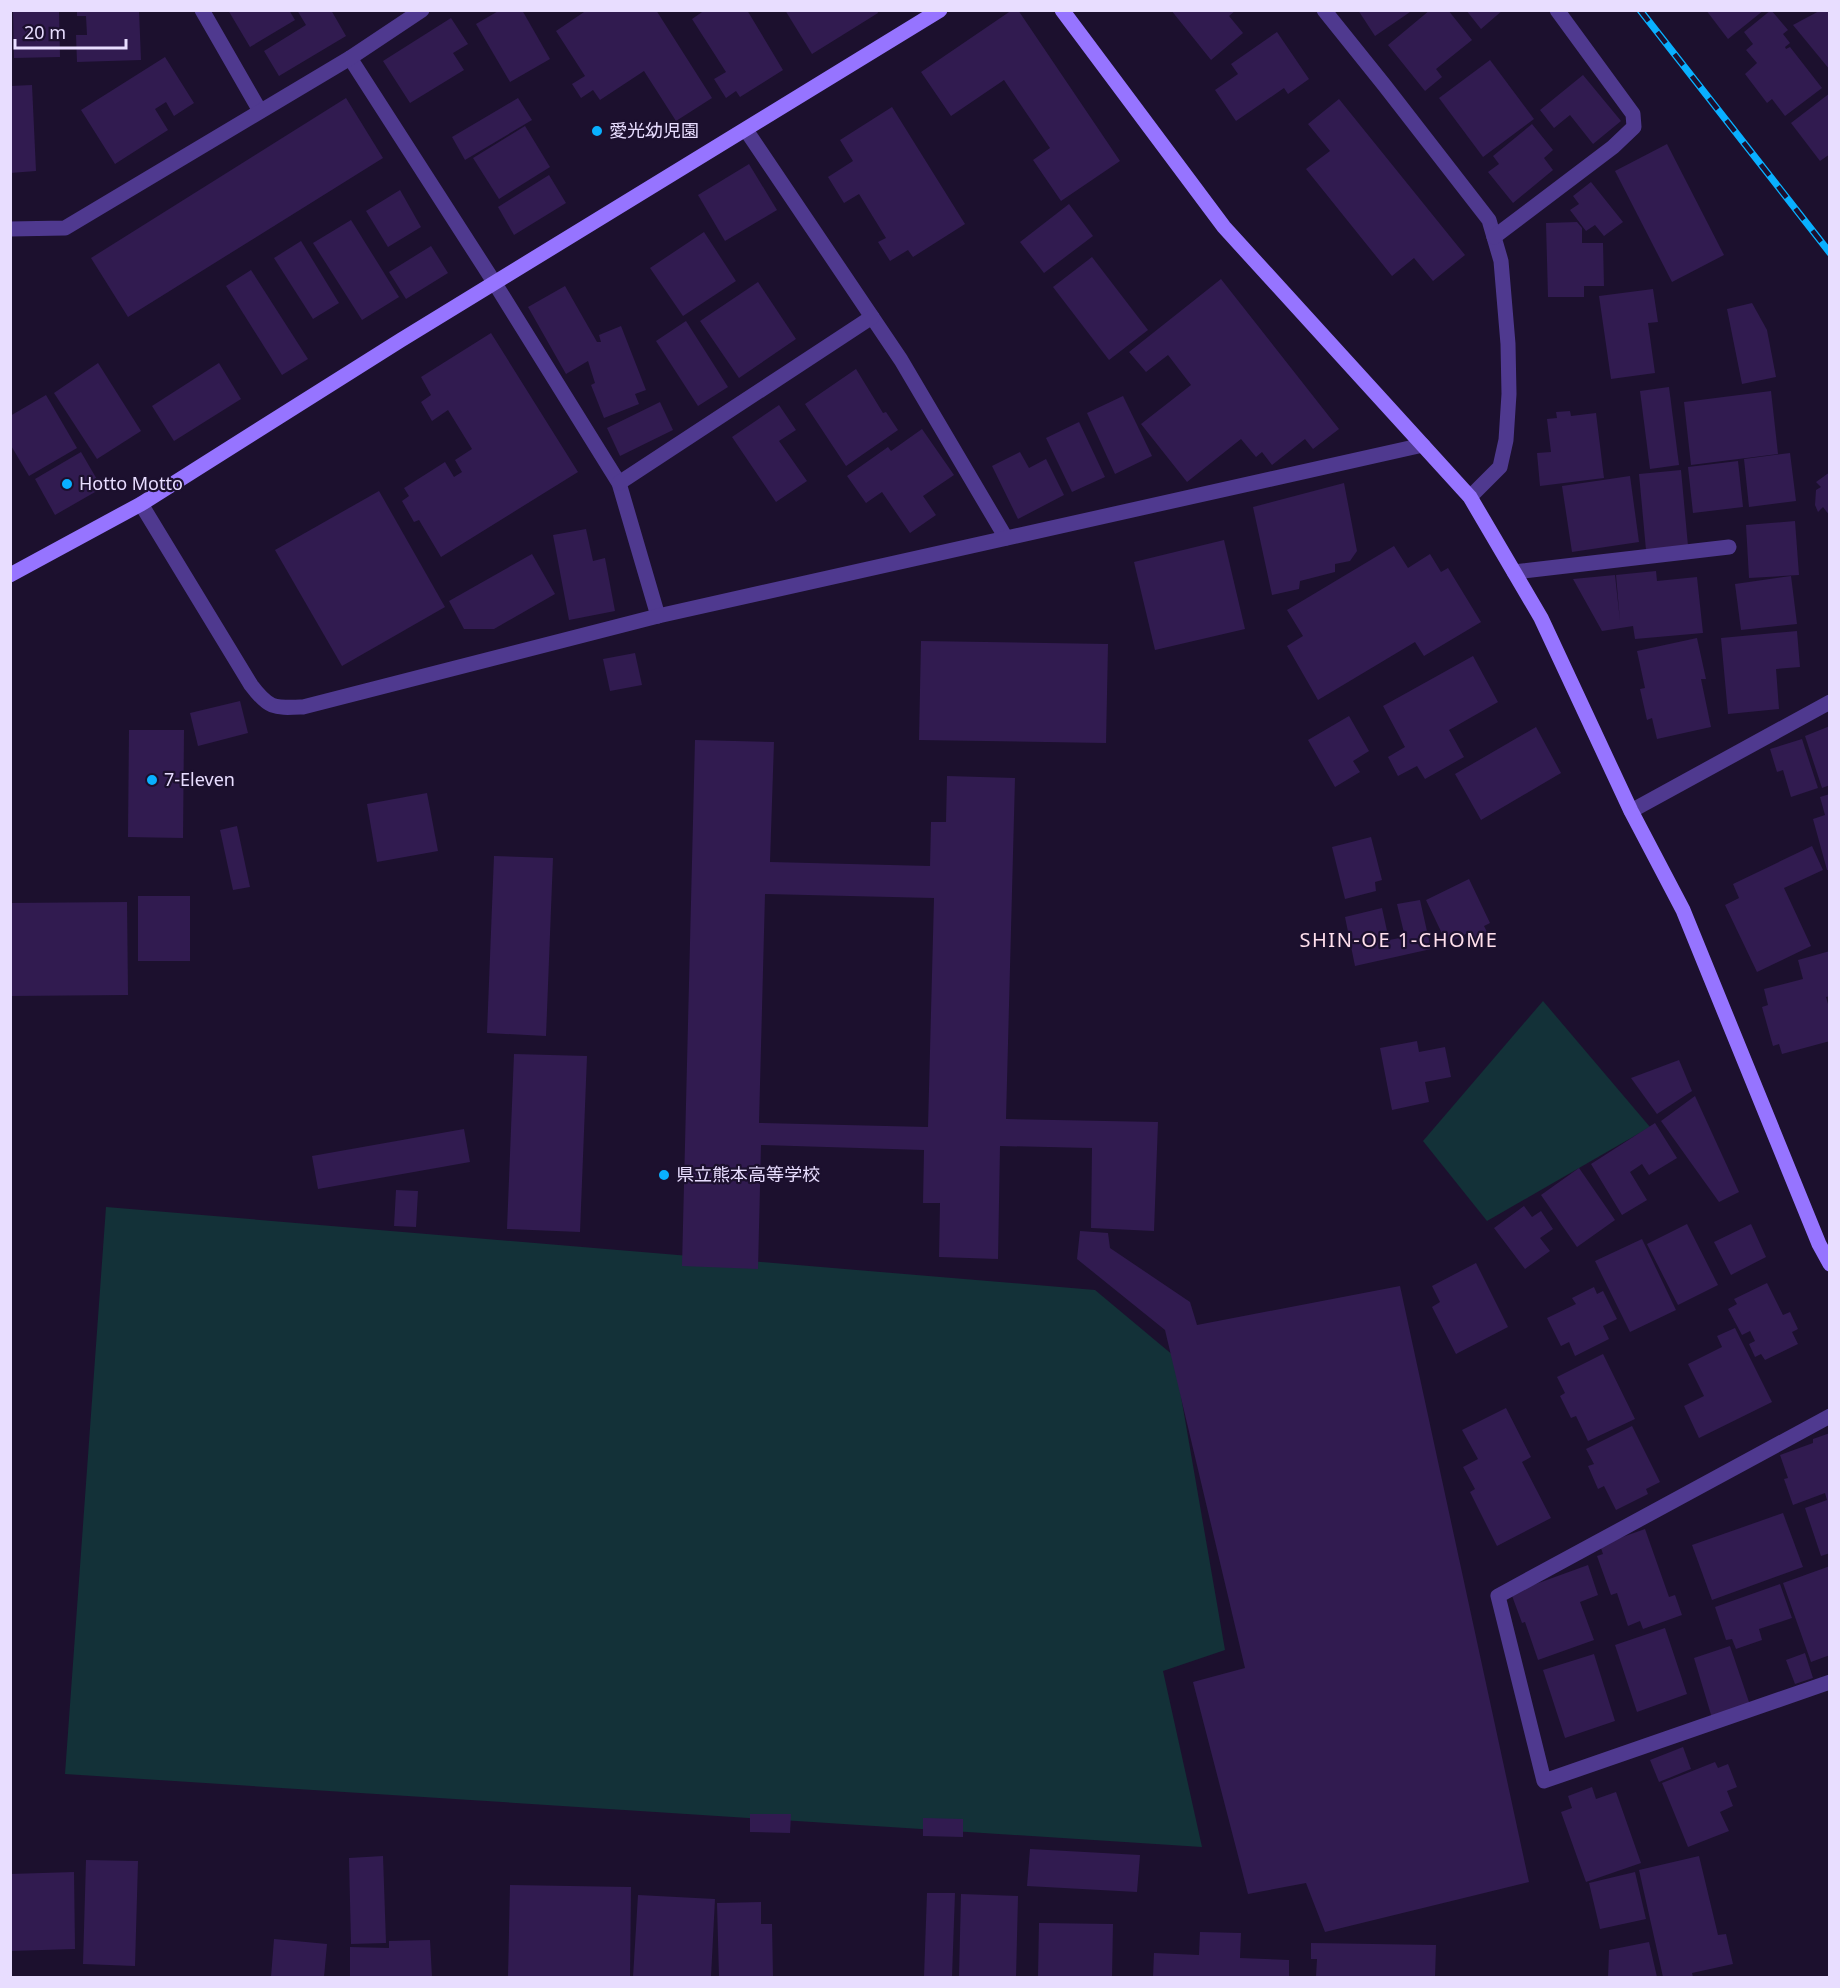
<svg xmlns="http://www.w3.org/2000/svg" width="1840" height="1988" font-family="'Noto Sans','Noto Sans JP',sans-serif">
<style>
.green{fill:#133138}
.building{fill:#311b50;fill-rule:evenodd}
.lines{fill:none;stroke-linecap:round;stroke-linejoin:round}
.street{stroke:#4f398f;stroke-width:15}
.secondary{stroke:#9674ff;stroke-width:15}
.rail-casing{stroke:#09b0ff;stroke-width:7}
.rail{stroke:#1c102e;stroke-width:4.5;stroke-dasharray:14;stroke-linecap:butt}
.poi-dot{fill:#09b0ff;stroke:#1c102e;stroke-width:2}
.labels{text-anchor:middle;stroke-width:4.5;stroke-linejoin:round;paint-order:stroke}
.poi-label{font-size:18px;fill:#e8ddff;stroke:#1c102e;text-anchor:start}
.neighbourhood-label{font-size:20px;letter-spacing:1.5px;fill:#ffdfec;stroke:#1c102e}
</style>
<rect width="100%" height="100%" fill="#1c102e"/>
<g class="green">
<polygon points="1543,1001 1650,1127 1487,1221 1423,1141"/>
<polygon points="106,1207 1095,1290 1174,1356 1225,1650 1163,1671 1202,1847 65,1774"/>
</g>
<g class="building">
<polygon points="13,10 59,10 60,57 14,58"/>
<polygon points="77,10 139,10 141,60 77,62 76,35 87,35 86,16 77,16"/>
<polygon points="228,10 289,10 295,20 250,47"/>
<polygon points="297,10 331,10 346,36 279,76 264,51 306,25"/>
<polygon points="500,10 522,10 550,59 510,82 476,24"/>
<polygon points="587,10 656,10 712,98 676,121 644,71 600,100 593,90 581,98 572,84 585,76 556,31"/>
<polygon points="705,10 747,10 783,70 740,97 736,91 726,98 714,79 726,72 692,19"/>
<polygon points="785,10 877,10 878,13 812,54"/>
<polygon points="1012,10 1018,10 1120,161 1061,201 1033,160 1050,148 1004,80 951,116 921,72"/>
<polygon points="1171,10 1236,10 1229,16 1243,33 1211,60"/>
<polygon points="1358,10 1413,10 1375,36"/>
<polygon points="1430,10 1448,10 1472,40 1436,69 1442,77 1425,91 1388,45"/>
<polygon points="1466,10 1503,10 1481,29"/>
<polygon points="1706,10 1764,10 1728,39"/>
<polygon points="1771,10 1788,30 1783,34 1790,43 1785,47 1786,49 1790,47 1822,88 1785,116 1772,99 1767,103 1745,74 1757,63 1746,50 1753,44 1744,32"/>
<polygon points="1821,10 1830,10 1830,70 1793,25"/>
<polygon points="451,18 468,44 453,53 464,70 410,103 383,61"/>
<polygon points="1277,32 1309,79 1288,94 1284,88 1236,121 1215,90 1238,74 1231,64"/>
<polygon points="165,57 194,103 174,116 166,102 155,109 168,130 115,164 81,110"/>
<polygon points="1490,60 1534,119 1483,157 1439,98"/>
<polygon points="1583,75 1621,121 1593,144 1570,115 1554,128 1540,110"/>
<polygon points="32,85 36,171 10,173 10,86"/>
<polygon points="1830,93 1830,154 1820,161 1791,123"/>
<polygon points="346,98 383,158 128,317 91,258"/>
<polygon points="518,98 532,120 465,160 452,137"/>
<polygon points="1339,99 1465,255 1433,281 1414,258 1392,276 1306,169 1330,151 1308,124"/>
<polygon points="892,107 965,224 913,257 908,250 890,261 878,242 886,238 859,194 844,203 828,177 853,161 840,140"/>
<polygon points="1532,124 1553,150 1544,158 1553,170 1513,203 1488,172 1499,164 1493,156"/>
<polygon points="525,126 550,167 499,199 473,158"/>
<polygon points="1667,144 1724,255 1672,282 1615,171"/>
<polygon points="749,164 777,210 725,241 698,195"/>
<polygon points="549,175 566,203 514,235 498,207"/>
<polygon points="1591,182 1623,222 1604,236 1595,225 1586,231 1570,210 1579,204 1573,196"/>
<polygon points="400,190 421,227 388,247 366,211"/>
<polygon points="1069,204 1093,236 1044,273 1020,242"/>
<polygon points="351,220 399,297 362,320 313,243"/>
<polygon points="1577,222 1582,228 1582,243 1603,243 1604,286 1584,286 1584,297 1548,297 1546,223"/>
<polygon points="704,232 736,281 683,316 650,268"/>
<polygon points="301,241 339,303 313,319 274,258"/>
<polygon points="431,246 448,273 406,299 389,272"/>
<polygon points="1092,257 1148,330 1109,360 1053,287"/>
<polygon points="251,270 308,359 282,375 226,286"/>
<polygon points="1221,279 1339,429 1313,449 1305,439 1272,465 1262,452 1256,457 1241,439 1187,482 1141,424 1191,385 1168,355 1146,372 1129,352"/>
<polygon points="758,282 796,339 739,378 700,321"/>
<polygon points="565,286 597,342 601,342 599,335 621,326 646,390 635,394 639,404 604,418 591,385 595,383 588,361 566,374 528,307"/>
<polygon points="1653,289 1658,322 1648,323 1655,373 1611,379 1599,296"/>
<polygon points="1752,303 1767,330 1776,377 1742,384 1727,309"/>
<polygon points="686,321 728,387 698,406 656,341"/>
<polygon points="491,333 578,472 441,557 419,520 414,522 402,501 409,496 404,488 445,462 454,477 462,472 455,460 472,449 448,410 432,421 421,402 431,395 421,377"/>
<polygon points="98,363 141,431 97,459 54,393"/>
<polygon points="219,363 241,399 174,441 152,406"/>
<polygon points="856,369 883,413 886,412 898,430 846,466 805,404"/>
<polygon points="1669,387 1679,465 1650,469 1640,391"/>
<polygon points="1771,391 1778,454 1691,465 1684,402"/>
<polygon points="46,395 77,448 29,476 10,444 10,416"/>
<polygon points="1123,396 1152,456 1115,474 1087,413"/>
<polygon points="660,402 673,430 620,456 607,428"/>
<polygon points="779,405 796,430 779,441 807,481 776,502 732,437"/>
<polygon points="1570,411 1571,416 1596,413 1604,478 1540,486 1537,453 1551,452 1547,419 1557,418 1556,412"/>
<polygon points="1079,422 1105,477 1072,492 1046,438"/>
<polygon points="922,429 954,475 923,496 936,515 910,533 882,492 866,503 847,476 888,447 891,451"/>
<polygon points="81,452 102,488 55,515 35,479"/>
<polygon points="1020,452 1029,468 1046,459 1064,495 1018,519 992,466"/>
<polygon points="1790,453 1796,501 1749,507 1744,459"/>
<polygon points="1738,461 1743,507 1693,513 1688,467"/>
<polygon points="1681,470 1688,546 1646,550 1639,474"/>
<polygon points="1830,472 1830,516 1823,507 1818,512 1815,505 1816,490 1821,487 1816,482"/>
<polygon points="1630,476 1639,542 1572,552 1562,486"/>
<polygon points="1344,483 1357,551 1350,561 1335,564 1335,572 1300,581 1299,589 1272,595 1253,507"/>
<polygon points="379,491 445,607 342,666 275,550"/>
<polygon points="1795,521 1799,575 1749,578 1746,525"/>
<polygon points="586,529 593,561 605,558 615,611 569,620 553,535"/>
<polygon points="1224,540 1245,629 1155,650 1134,562"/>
<polygon points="1394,546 1408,568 1430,554 1441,572 1448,568 1481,622 1424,656 1415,642 1318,700 1287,646 1303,636 1287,610"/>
<polygon points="532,554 555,594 494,629 464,629 449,601"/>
<polygon points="1656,571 1657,581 1697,577 1703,633 1635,639 1633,626 1602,631 1573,579 1615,575 1620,621 1616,575"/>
<polygon points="1791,576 1797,624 1741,630 1735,584"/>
<polygon points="1797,631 1800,667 1776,669 1779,709 1728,714 1721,638"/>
<polygon points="1697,638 1706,679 1701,679 1711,727 1657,739 1652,718 1647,720 1640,689 1645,688 1637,651"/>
<polygon points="921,641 1108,644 1106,743 919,740"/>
<polygon points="635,653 642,685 610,691 603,659"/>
<polygon points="1473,656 1498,702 1449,730 1464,757 1425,779 1417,766 1398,776 1388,757 1405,747 1383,706"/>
<polygon points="240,701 248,733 198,746 190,713"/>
<polygon points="1349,716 1369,751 1353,761 1360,772 1335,787 1308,740"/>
<polygon points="1830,726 1830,785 1822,788 1805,736"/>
<polygon points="1536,727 1561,773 1481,820 1455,774"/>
<polygon points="129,730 184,730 183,838 128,837"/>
<polygon points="1802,739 1818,788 1791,797 1783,770 1777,772 1770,749"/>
<path d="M695 740 774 742 770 862 930 866 931 822H946L947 776 1015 778 1006 1119 1158 1122 1154 1231 1091 1228 1092 1148 1000 1146 998 1259 939 1257 940 1203H923L924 1150 761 1145 758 1269 682 1266ZM765 894 934 898 928 1127 759 1123Z"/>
<polygon points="427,793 438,851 377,862 367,804"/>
<polygon points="1830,794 1830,870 1827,870 1813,819 1825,815 1820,797"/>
<polygon points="237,826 250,887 233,890 220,830"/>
<polygon points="1371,837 1382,880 1375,882 1376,891 1345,899 1332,847"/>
<polygon points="1812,846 1823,870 1784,888 1811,946 1757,972 1725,905 1739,898 1733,884"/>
<polygon points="494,856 553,858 546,1036 487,1033"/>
<polygon points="1469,879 1490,923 1484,926 1488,934 1470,942 1466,934 1447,944 1426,900"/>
<rect x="138" y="896" width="52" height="65"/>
<polygon points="1420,900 1431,949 1355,966 1345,917 1382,908 1389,940 1405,937 1397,904"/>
<polygon points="127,902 128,995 10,996 10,903"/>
<polygon points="1830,951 1830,996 1826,997 1830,1011 1830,1041 1782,1054 1779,1044 1773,1046 1762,1007 1768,1005 1764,989 1803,979 1798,960"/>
<polygon points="1417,1041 1419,1052 1445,1047 1451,1077 1425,1082 1429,1102 1392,1110 1380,1048"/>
<polygon points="514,1054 587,1056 580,1232 507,1229"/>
<polygon points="1679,1060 1692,1091 1657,1114 1631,1078"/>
<polygon points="1695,1096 1739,1192 1719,1202 1661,1121"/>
<polygon points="1655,1123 1677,1158 1649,1175 1642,1164 1630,1172 1647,1200 1622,1215 1591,1164"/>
<polygon points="464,1129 470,1162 318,1189 312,1156"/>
<polygon points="1579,1168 1615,1220 1577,1247 1541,1195"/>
<polygon points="396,1190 418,1191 416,1227 394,1226"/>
<polygon points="1524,1206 1532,1217 1541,1211 1553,1229 1540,1238 1550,1251 1525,1269 1494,1228"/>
<polygon points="1687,1224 1718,1285 1678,1305 1647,1244"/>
<polygon points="1751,1224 1766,1257 1731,1275 1714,1242"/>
<polygon points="1080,1231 1108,1233 1110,1248 1190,1302 1197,1325 1400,1286 1529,1882 1325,1932 1306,1883 1248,1894 1193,1682 1245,1668 1165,1330 1077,1259"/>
<polygon points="1642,1239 1676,1310 1630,1332 1595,1261"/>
<polygon points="1476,1263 1508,1327 1456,1354 1432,1307 1440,1302 1432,1286"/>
<polygon points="1767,1283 1783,1315 1790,1312 1798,1329 1792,1332 1798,1344 1765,1360 1761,1354 1755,1357 1749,1344 1755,1341 1750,1331 1742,1335 1728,1309 1737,1304 1734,1299"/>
<polygon points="1594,1287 1597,1294 1603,1291 1617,1319 1603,1326 1609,1339 1575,1356 1569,1342 1561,1346 1547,1318 1576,1304 1572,1298"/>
<polygon points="1735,1328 1772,1402 1699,1438 1684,1406 1704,1396 1688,1364 1722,1347 1717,1336"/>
<polygon points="1603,1354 1635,1419 1588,1441 1576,1416 1571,1418 1560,1396 1565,1393 1557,1377"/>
<polygon points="1506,1408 1531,1457 1522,1462 1551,1518 1497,1546 1470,1492 1475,1489 1463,1467 1478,1459 1462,1430"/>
<polygon points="1632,1426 1660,1482 1646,1489 1648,1494 1616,1510 1604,1486 1598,1489 1588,1466 1594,1464 1586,1449"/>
<polygon points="1830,1433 1830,1553 1821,1556 1805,1508 1827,1500 1825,1493 1793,1505 1784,1479 1788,1478 1780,1455 1813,1443 1813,1439"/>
<polygon points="1783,1513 1803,1567 1712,1600 1692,1545"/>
<polygon points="1645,1529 1669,1597 1675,1595 1682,1615 1643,1629 1640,1621 1628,1626 1617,1593 1611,1595 1597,1556 1603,1554 1600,1545"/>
<polygon points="1588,1565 1598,1595 1580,1602 1594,1640 1538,1660 1525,1622 1522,1623 1511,1593"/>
<polygon points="1830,1566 1830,1655 1811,1662 1783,1583"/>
<polygon points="1780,1584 1792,1618 1759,1629 1762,1640 1736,1649 1732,1639 1726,1640 1715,1607"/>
<polygon points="1665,1628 1687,1694 1637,1712 1615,1645"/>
<polygon points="1730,1646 1750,1705 1712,1718 1694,1658"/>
<polygon points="1805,1653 1813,1678 1795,1684 1786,1660"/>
<polygon points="1594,1654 1615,1721 1565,1738 1543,1670"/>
<polygon points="1683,1747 1691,1769 1659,1782 1650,1760"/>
<polygon points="1715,1762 1718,1768 1728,1764 1737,1787 1727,1791 1733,1806 1720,1812 1729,1831 1688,1847 1662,1783"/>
<polygon points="1592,1787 1596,1799 1616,1792 1641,1863 1586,1882 1561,1812 1572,1808 1568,1796"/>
<polygon points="750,1814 791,1814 790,1833 750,1832"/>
<polygon points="923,1818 963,1819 963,1837 923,1836"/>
<polygon points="1030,1849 1140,1855 1137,1892 1027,1886"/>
<polygon points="383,1856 386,1943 351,1944 349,1858"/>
<polygon points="1699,1856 1718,1935 1726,1934 1733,1964 1692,1973 1693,1977 1663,1977 1639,1870"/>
<polygon points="86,1860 138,1861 135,1966 83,1964"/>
<polygon points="74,1872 75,1949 10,1951 10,1874"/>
<polygon points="1635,1872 1646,1919 1600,1929 1589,1883"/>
<polygon points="510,1885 631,1887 630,1977 508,1977"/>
<polygon points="927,1893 955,1893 952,1977 924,1977"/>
<polygon points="961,1894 1018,1896 1016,1977 959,1977"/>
<polygon points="638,1895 715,1899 711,1977 633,1977"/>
<polygon points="761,1902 761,1924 772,1924 773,1977 719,1977 717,1903"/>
<polygon points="1039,1923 1113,1924 1112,1977 1038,1977"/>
<polygon points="1200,1932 1241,1933 1240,1958 1289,1960 1289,1977 1153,1977 1154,1953 1199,1955"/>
<polygon points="274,1939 327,1944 324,1977 271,1977"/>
<polygon points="430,1940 432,1977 350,1977 350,1947 389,1948 389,1941"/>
<polygon points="1649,1942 1657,1977 1608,1977 1609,1950"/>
<polygon points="1311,1943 1436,1945 1435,1977 1316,1977 1317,1959 1311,1959"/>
</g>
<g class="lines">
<g class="street">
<polyline points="202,10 260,111"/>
<polyline points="1324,10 1385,86 1489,220 1501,261 1508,344 1509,394 1506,440 1500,467 1470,497"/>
<polyline points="350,58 494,282 619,483 658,616"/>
<polyline points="746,130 901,360 1006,538"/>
<polyline points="10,229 65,228 350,58 422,10"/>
<polyline points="1494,237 1613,147 1634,127 1633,114 1557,10"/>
<polyline points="619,483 872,317"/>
<path d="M141 504 251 685C269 709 274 708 303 707L658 616 1423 445"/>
<polyline points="1514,572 1729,547"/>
<polyline points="1631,811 1830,702"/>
<polyline points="1830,1416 1498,1596 1544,1781 1830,1682"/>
</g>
<g class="secondary">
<polyline points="1062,10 1224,227 1470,497 1541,618 1631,811 1683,910 1819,1244 1830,1264"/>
<polyline points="10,575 141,504 401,340 940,10"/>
</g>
<defs>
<polyline id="rail" points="1640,10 1830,253"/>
</defs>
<use href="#rail" class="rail-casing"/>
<use href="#rail" class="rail"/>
</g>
<g class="poi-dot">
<circle cx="597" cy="131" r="6"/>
<circle cx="67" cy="484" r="6"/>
<circle cx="152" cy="780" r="6"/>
<circle cx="664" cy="1175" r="6"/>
</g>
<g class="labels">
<g class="poi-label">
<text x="609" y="137">愛光幼児園</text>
<text x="79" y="490">Hotto Motto</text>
<text x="164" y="786">7-Eleven</text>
<text x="676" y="1181">県立熊本高等学校</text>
</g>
<g class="neighbourhood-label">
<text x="1399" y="947">SHIN-OE 1-CHOME</text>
</g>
</g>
<rect width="1840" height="1988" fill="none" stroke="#e8ddff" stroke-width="24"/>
<path d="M15 39v9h111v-9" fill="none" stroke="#e8ddff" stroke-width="3"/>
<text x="24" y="39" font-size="18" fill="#e8ddff" stroke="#1c102e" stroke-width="4.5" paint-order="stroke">20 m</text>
</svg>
